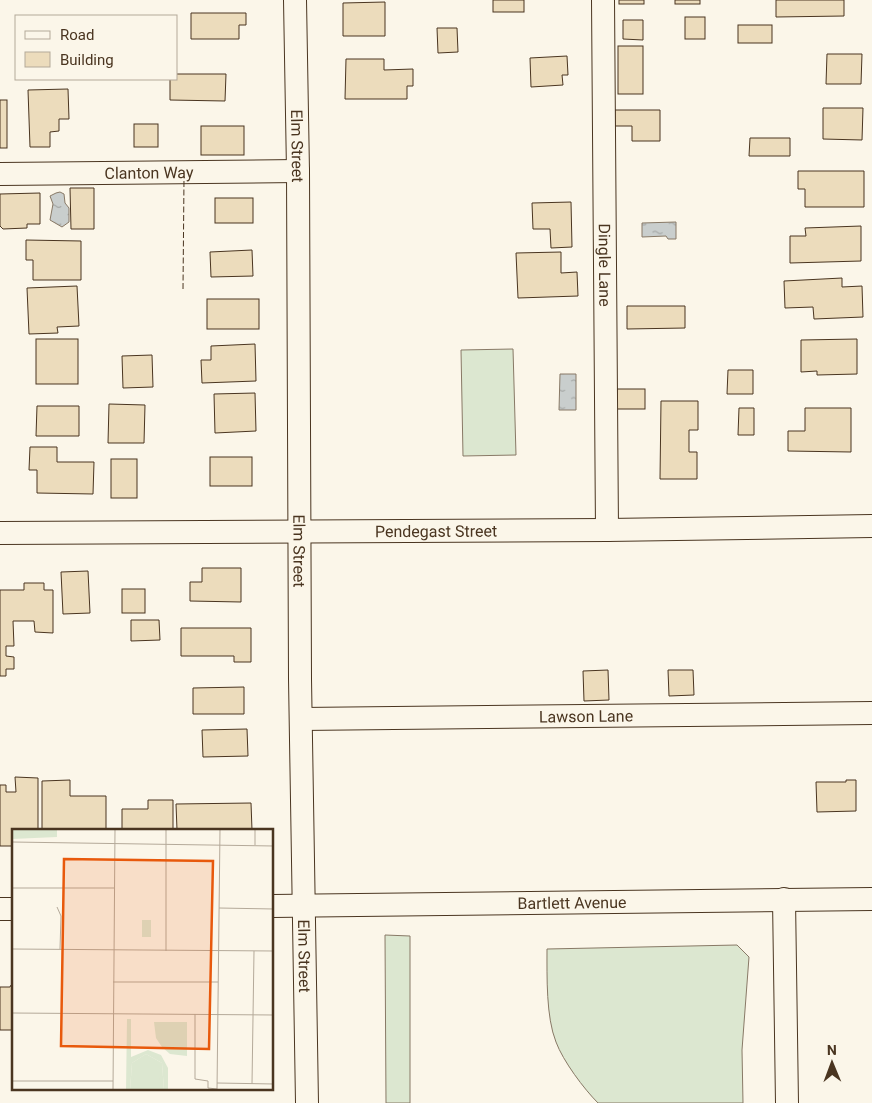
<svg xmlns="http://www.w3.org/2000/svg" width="872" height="1103" font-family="Roboto,sans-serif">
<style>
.garden{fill:#dce7d0;stroke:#887966}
.water{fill:url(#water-ripples);stroke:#887966}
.building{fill:#ecdcbc;stroke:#4a3520}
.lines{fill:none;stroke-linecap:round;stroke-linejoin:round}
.minor-casing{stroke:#4a3520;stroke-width:24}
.minor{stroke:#fbf6e9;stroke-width:22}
.fence{stroke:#4a3520;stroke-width:1;stroke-dasharray:6 2.5;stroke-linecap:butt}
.labels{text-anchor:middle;stroke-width:4;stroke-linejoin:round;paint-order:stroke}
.street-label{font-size:16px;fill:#4a3520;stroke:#fbf6e9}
.inset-road{fill:none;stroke:#b4a999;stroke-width:1}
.view{fill:#e8590c;fill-opacity:0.15;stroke:#e8590c;stroke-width:2.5}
.inset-edge{fill:none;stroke:#4a3520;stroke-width:2.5}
</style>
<defs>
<pattern id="water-ripples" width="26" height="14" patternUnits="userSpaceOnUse" patternTransform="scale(1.25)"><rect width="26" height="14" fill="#c9cecd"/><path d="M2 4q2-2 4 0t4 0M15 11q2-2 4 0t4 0" fill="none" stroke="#a5a8a6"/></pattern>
</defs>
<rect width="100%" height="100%" fill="#fbf6e9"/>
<g class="garden">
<polygon points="513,349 516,455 463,456 461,350"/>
<polygon points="385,935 410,936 410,1103 386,1103"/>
<path d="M737 945 749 957 742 1050 743 1103H598C584 1089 563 1061 556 1042 546 1017 547 977 547 949Z"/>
</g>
<g class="water">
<polygon points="60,192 64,194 65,203 69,208 69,222 62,227 50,220 53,204 50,196 56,193"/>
<polygon points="676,222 676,239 668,239 666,236 642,237 642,223"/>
<polygon points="560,374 576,374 576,410 559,410"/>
</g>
<g class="building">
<rect x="493" y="0" width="31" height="12"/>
<rect x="619" y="0" width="25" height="4"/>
<rect x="675" y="0" width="25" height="4"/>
<polygon points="776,0 844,0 844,16 776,17"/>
<polygon points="385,2 385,36 343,36 343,3"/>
<polygon points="191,13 246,13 246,25 239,25 239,39 191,39"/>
<rect x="685" y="17" width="20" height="22"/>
<polygon points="623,20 643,20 643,40 623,39"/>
<rect x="738" y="25" width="34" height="18"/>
<polygon points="437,28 457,28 458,52 438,53"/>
<rect x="618" y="46" width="25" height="48"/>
<polygon points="827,54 862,54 861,84 826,84"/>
<polygon points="567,56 568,75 562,75 563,85 531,87 530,58"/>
<polygon points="346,59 384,59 384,70 413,69 413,86 407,86 407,99 345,99"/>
<polygon points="176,74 226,74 225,101 170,100 170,79 176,79"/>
<polygon points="68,89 69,119 59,119 59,131 50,132 50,147 30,147 28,90"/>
<rect x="0" y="100" width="7" height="48"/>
<polygon points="823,108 863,108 862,140 823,139"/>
<polygon points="615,110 660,110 660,141 632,141 632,126 615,126"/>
<rect x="134" y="124" width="24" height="23"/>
<rect x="201" y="126" width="43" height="29"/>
<polygon points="750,138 790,138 790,156 749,156"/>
<polygon points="798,171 864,171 864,207 805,207 805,189 798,189"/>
<polygon points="70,188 94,188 94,229 71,229"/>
<polygon points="40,193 40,224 27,224 27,228 3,229 0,226 0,194"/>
<rect x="215" y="198" width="38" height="25"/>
<polygon points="571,202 572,247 551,248 550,229 533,229 532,203"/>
<polygon points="861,226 861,261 790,263 790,236 806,236 805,228"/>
<polygon points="26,240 81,241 81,280 33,280 33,260 26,260"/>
<polygon points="252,250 253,276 211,277 210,252"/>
<polygon points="561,252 561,273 577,272 578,296 518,298 516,253"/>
<polygon points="842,278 842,287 862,286 863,317 814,319 813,307 785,308 784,281"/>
<polygon points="77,286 79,326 57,327 58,333 29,334 27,288"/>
<rect x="207" y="299" width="52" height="30"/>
<polygon points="627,306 685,306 685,328 627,329"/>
<rect x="36" y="339" width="42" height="45"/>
<polygon points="857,339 857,374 817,375 817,371 801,372 801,340"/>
<polygon points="255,344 256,381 202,383 201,360 211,360 211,346"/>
<polygon points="152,355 153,387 123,388 122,356"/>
<polygon points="728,370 753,370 753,394 727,394"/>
<rect x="617" y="389" width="28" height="20"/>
<polygon points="255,393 256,431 215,433 214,394"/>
<polygon points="661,401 698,401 698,430 689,430 689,452 697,452 697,479 660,479"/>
<polygon points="109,404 145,405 144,443 108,443"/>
<polygon points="37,406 79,406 79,436 36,436"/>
<polygon points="739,408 754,408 754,435 738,435"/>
<polygon points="805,408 851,408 851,452 788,451 788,431 805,431"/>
<polygon points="30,447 57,447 57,462 94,462 93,494 37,493 37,470 29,470"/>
<rect x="210" y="457" width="42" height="29"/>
<rect x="111" y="459" width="26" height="39"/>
<polygon points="202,568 241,568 241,602 190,601 190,582 202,582"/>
<polygon points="88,571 90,613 63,614 61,572"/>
<polygon points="24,583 44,583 44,590 53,590 53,633 35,632 34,621 13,621 14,646 6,646 6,656 14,657 14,669 6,669 6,676 0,676 0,590 24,590"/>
<rect x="122" y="589" width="23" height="24"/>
<polygon points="131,620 159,620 160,640 131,641"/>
<polygon points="181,628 251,628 251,662 234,662 234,656 181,656"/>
<polygon points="608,670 609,700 584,701 583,671"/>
<polygon points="668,670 693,670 694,695 669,696"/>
<polygon points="244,687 244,714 193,714 193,688"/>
<polygon points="247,729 248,756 203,757 202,730"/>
<polygon points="15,777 38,778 38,830 14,830 14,846 0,846 0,785 6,785 6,792 16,792"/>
<polygon points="70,780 70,796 106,796 106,830 42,830 42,781"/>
<polygon points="846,780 856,780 856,811 817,812 816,782 846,782"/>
<polygon points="148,800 173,800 173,830 122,830 122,809 148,809"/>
<polygon points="251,803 252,830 177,830 176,804"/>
<polygon points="11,985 14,985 14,1030 0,1030 0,987 10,987"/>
</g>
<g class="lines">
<defs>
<g id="minor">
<path id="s1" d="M295 0 298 171 300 679 307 1103"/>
<path id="s2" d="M603 0 607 530"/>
<path id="s3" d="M0 174 298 171"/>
<path id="s4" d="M0 533 607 530 872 526"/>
<path id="s5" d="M301 719 872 713"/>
<polyline points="784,899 787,1103"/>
<path id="s6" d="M272 906 872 899"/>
<polyline points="0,909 14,909"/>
</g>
</defs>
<use href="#minor" class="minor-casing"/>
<use href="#minor" class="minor"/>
<polyline class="fence" points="183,289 184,179"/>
</g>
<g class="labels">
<g class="street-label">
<text dy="6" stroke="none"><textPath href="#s1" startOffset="146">Elm Street</textPath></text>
<text dy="6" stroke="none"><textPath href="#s3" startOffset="149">Clanton Way</textPath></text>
<text dy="6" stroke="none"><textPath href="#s2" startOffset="265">Dingle Lane</textPath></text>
<text dy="6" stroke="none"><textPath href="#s4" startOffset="436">Pendegast Street</textPath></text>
<text dy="6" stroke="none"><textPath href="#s1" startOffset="551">Elm Street</textPath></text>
<text dy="6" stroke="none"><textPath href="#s5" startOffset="285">Lawson Lane</textPath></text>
<text dy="6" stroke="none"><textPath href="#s6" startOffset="300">Bartlett Avenue</textPath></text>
<text dy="6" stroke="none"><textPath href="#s1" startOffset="956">Elm Street</textPath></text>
</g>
</g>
<g transform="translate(12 829)">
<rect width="261" height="261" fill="#fbf6e9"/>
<path d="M134 225 150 234 152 261H118L120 234Z" fill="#dce7d0"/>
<path d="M0 0H45V8L0 10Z" fill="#dce7d0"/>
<path d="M130 91H139V108H130ZM115 190H119V228L136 221 149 226 156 239V261H152L150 234 134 225 120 234 118 261H114ZM142 193H175V227L158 225 150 218 144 209ZM122 239H148L147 261H121Z" fill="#dce7d0"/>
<path class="inset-road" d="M0 13 262 17M243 16V0M0 59H102M45 78 49 87 48 120M207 79 262 80M0 120 262 122M154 122V0M101 153H206M0 184 262 186M183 185V250L196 252V259L205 260M0 252H101M205 254 262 255M240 255 242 122M101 261 103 0M205 261 208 0"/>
<path class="view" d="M52 30 201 32 197 220 49 217Z"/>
<rect width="261" height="261" class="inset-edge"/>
</g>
<rect x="15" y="15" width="162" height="65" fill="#fbf6e9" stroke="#b4a999"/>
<rect x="25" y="31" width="25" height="8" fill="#fbf6e9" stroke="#b4a999"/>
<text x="60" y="40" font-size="15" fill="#4a3520">Road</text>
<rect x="25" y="52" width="25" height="15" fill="#ecdcbc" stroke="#b4a999"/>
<text x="60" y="65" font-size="15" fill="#4a3520">Building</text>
<g transform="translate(832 1063) rotate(359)" stroke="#fbf6e9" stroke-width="4" paint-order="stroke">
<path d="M0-4L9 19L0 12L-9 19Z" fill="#4a3520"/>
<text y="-8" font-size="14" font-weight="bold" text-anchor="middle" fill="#4a3520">N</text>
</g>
</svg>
